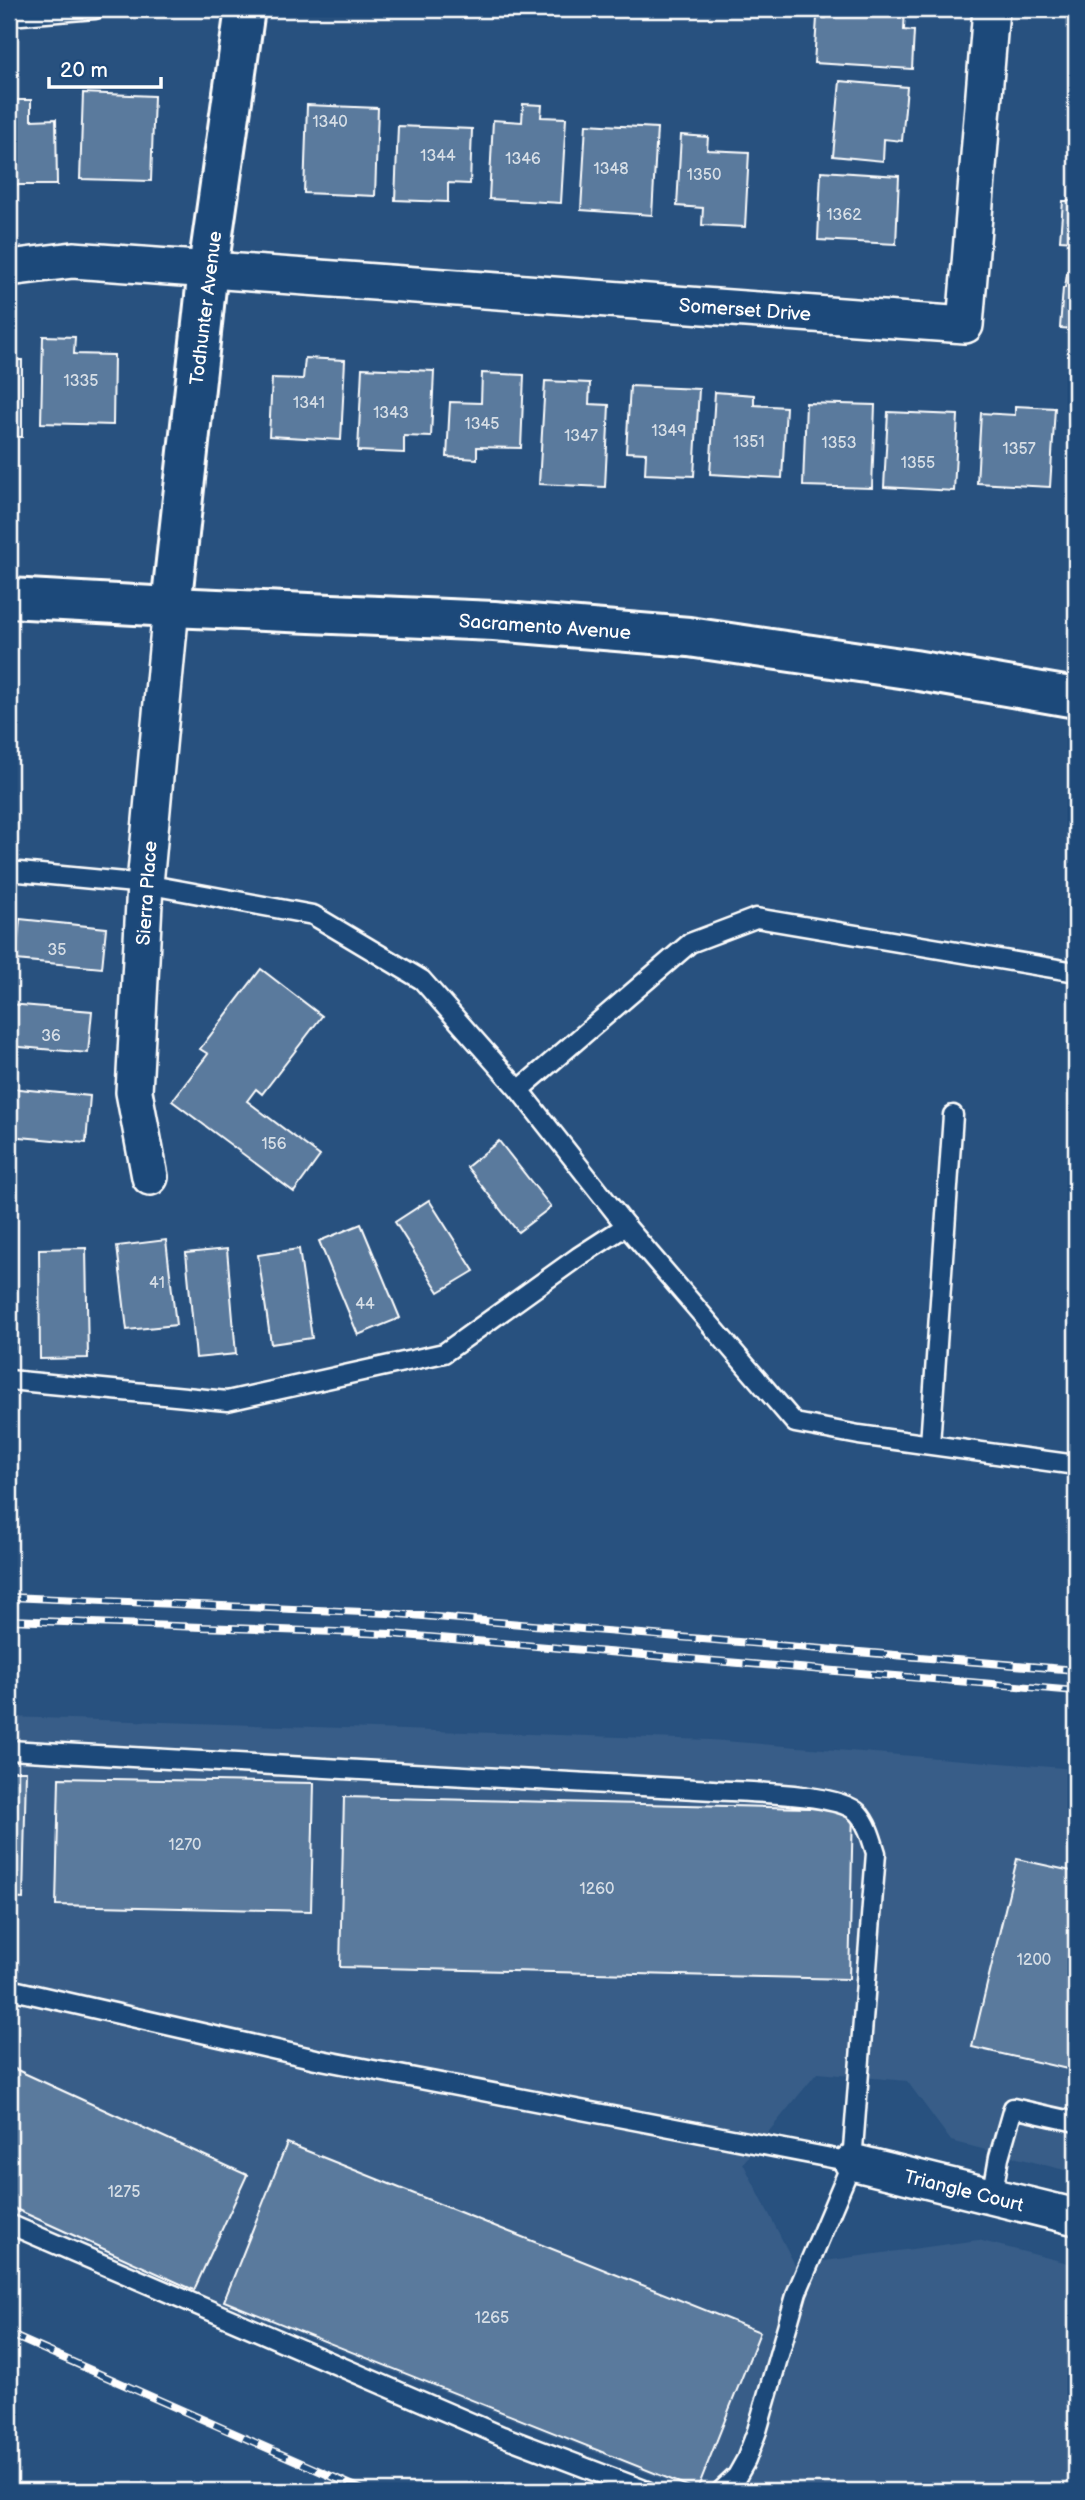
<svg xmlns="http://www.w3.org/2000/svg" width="1085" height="2500" font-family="'Balsamiq Sans',sans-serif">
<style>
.built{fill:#375d88}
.building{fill:#5a7a9d;stroke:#fff;stroke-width:2}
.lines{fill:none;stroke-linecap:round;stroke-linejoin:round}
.service-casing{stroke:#fff;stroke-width:23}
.minor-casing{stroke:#fff;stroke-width:40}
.tertiary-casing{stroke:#fff;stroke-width:44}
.secondary-casing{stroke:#fff;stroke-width:44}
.service{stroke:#1f4a7a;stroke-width:18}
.minor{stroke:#1f4a7a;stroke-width:35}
.tertiary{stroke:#1f4a7a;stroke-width:38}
.secondary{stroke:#1f4a7a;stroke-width:38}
.rail-casing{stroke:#fff;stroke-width:8}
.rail{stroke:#1f4a7a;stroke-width:5;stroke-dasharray:16;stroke-linecap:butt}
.labels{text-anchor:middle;stroke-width:5;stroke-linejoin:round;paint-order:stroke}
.number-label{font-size:16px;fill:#d6dee6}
.street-label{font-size:19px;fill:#fff;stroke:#1f4a7a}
</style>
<rect width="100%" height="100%" fill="#28517f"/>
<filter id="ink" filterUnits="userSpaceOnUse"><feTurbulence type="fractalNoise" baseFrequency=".0143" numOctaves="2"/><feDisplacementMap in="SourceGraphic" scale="14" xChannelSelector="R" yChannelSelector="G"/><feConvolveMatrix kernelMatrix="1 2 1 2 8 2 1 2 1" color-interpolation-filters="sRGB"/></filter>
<g filter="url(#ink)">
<polygon class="built" points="9,1717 711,1740 1076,1769 1076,2173 951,2141 907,2081 817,2073 743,2163 795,2265 978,2240 1076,2265 1076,2491 692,2491 9,2218"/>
<g class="building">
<polygon points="826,9 905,9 904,30 914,31 912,69 814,63 817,18 826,18"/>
<polygon points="840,81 907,87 902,141 884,139 883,161 833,156"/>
<polygon points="83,93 154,96 151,181 80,179"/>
<polygon points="9,100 31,100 31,120 56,119 57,185 9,185"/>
<polygon points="523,104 542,105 541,117 566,118 561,203 489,199 493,120 522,122"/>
<polygon points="307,105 378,108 375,196 304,193"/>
<polygon points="586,124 657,128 652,215 581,210"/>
<polygon points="398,126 472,129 470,184 448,183 448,202 395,200"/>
<polygon points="681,135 708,137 707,150 749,152 745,227 702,225 703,208 677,206"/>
<polygon points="1075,168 1076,168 1076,196 1073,196"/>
<polygon points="821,171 899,176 896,244 818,240"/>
<polygon points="1063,201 1076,201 1076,241 1060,240"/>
<polygon points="1071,257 1076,257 1076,329 1060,328 1063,288 1065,288 1067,274 1070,273"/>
<polygon points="43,336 75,337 74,354 114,355 113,425 41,423"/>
<polygon points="305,358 345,360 341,440 269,436 272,378 303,379"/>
<rect x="9" y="360" width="13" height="77"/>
<polygon points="362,368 434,371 431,437 404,436 404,453 358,451"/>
<polygon points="482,373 524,375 521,448 477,447 477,459 447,457 450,402 481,403"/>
<polygon points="545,381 590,383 589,404 609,405 605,487 539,484"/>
<polygon points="630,386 699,389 694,476 645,474 646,453 626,452"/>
<polygon points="715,392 754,395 754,405 786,407 782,478 710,474"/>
<polygon points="806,403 875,405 872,488 803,486"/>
<polygon points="1015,406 1055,408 1050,487 977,483 981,413 1015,415"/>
<polygon points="888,412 958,415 954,491 884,487"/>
<polygon points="20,919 106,928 102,968 16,960"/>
<polygon points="261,969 322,1016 262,1094 256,1089 247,1101 320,1156 294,1192 172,1101 208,1054 200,1049"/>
<polygon points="9,1004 92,1011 88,1053 9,1046"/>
<polygon points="9,1088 90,1096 86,1143 9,1136"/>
<polygon points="499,1141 551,1207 518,1232 467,1167"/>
<polygon points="429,1200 474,1271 439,1292 395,1222"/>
<polygon points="361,1224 400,1318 358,1335 319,1241"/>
<polygon points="166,1240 176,1325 127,1330 117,1246"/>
<polygon points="9,1247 11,1247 14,1348 9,1348"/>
<polygon points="86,1248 88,1358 40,1359 39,1249"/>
<polygon points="227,1249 236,1354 196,1358 186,1253"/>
<polygon points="299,1249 312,1338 271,1344 258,1255"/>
<polygon points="9,1771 26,1771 23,1899 9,1898"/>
<polygon points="59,1778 314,1783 311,1911 56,1905"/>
<polygon points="344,1797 853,1809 849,1979 340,1967"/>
<polygon points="1017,1859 1076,1872 1076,2071 972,2047"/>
<polygon points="15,2069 247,2175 194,2290 9,2206 9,2083"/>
<polygon points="287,2143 760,2332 697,2490 224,2301"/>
</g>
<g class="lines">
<defs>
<g id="service">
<polyline points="9,16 95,9"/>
<polyline points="9,871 145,884 313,915 422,980 519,1090 626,1226 795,1423 859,1435 1076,1465"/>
<polyline points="519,1090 690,943 756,918 1076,972"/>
<polyline points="9,1380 227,1401 444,1353 578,1257 626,1226"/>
<polyline points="930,1444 953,1115"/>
<path d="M9 1750 713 1790C743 1792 840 1793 858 1813 868 1824 872 1840 876 1853L852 2162 797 2292 757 2431 746 2460 737 2476 721 2491"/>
<polyline points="9,1989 316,2059 852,2162"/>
<polyline points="992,2197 999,2157 1013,2108 1076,2122"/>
<polyline points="9,2224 502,2436 647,2491"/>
</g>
<g id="minor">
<polyline points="9,268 73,260 965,325 991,9"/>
<polyline points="150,1177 134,1092 145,884 171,607"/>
<polyline points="852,2162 1076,2217"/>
</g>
<polyline id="tertiary" points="171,607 208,269 245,9"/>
<polyline id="secondary" points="9,598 171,607 494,621 689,637 914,670 1076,698"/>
</defs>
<use href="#service" class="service-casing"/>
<use href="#minor" class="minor-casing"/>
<use href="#tertiary" class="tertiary-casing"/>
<use href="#secondary" class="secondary-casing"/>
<use href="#service" class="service"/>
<use href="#minor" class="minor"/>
<use href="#tertiary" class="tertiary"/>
<use href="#secondary" class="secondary"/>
<defs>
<g id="rail">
<polyline points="9,1597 387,1613 1076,1670"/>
<polyline points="9,1620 392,1634 1076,1691"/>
<polyline points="9,2334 365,2491"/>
</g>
</defs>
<use href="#rail" class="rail-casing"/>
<use href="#rail" class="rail"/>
</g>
</g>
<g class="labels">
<g class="number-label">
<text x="330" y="127">1340</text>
<text x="438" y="161">1344</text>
<text x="523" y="164">1346</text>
<text x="611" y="174">1348</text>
<text x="704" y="180">1350</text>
<text x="844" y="220">1362</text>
<text x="81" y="386">1335</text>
<text x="309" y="408">1341</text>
<text x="391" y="418">1343</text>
<text x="482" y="429">1345</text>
<text x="669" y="436">1349</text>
<text x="581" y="441">1347</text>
<text x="749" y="447">1351</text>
<text x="839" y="448">1353</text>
<text x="1019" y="454">1357</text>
<text x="918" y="468">1355</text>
<text x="57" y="955">35</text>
<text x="51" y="1041">36</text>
<text x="274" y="1149">156</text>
<text x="157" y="1288">41</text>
<text x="365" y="1309">44</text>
<text x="185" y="1850">1270</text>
<text x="597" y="1894">1260</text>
<text x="1034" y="1965">1200</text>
<text x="124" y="2197">1275</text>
<text x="492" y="2323">1265</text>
</g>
<g class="street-label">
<text transform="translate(205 308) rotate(-83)" y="7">Todhunter Avenue</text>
<text transform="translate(745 309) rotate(4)" y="7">Somerset Drive</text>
<text transform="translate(545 626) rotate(4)" y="7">Sacramento Avenue</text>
<text transform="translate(146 893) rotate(-86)" y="7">Sierra Place</text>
<text transform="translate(964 2190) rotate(14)" y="7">Triangle Court</text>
</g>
</g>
<rect width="1085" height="2500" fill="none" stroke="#1f4a7a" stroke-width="35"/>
<rect x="18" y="18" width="1050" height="2465" fill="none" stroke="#fff" stroke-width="2.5" filter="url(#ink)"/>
<path d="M49 77v10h112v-10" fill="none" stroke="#ffffff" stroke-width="3.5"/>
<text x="60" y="77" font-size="21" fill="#ffffff" stroke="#1f4a7a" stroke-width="5" paint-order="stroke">20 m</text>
</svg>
